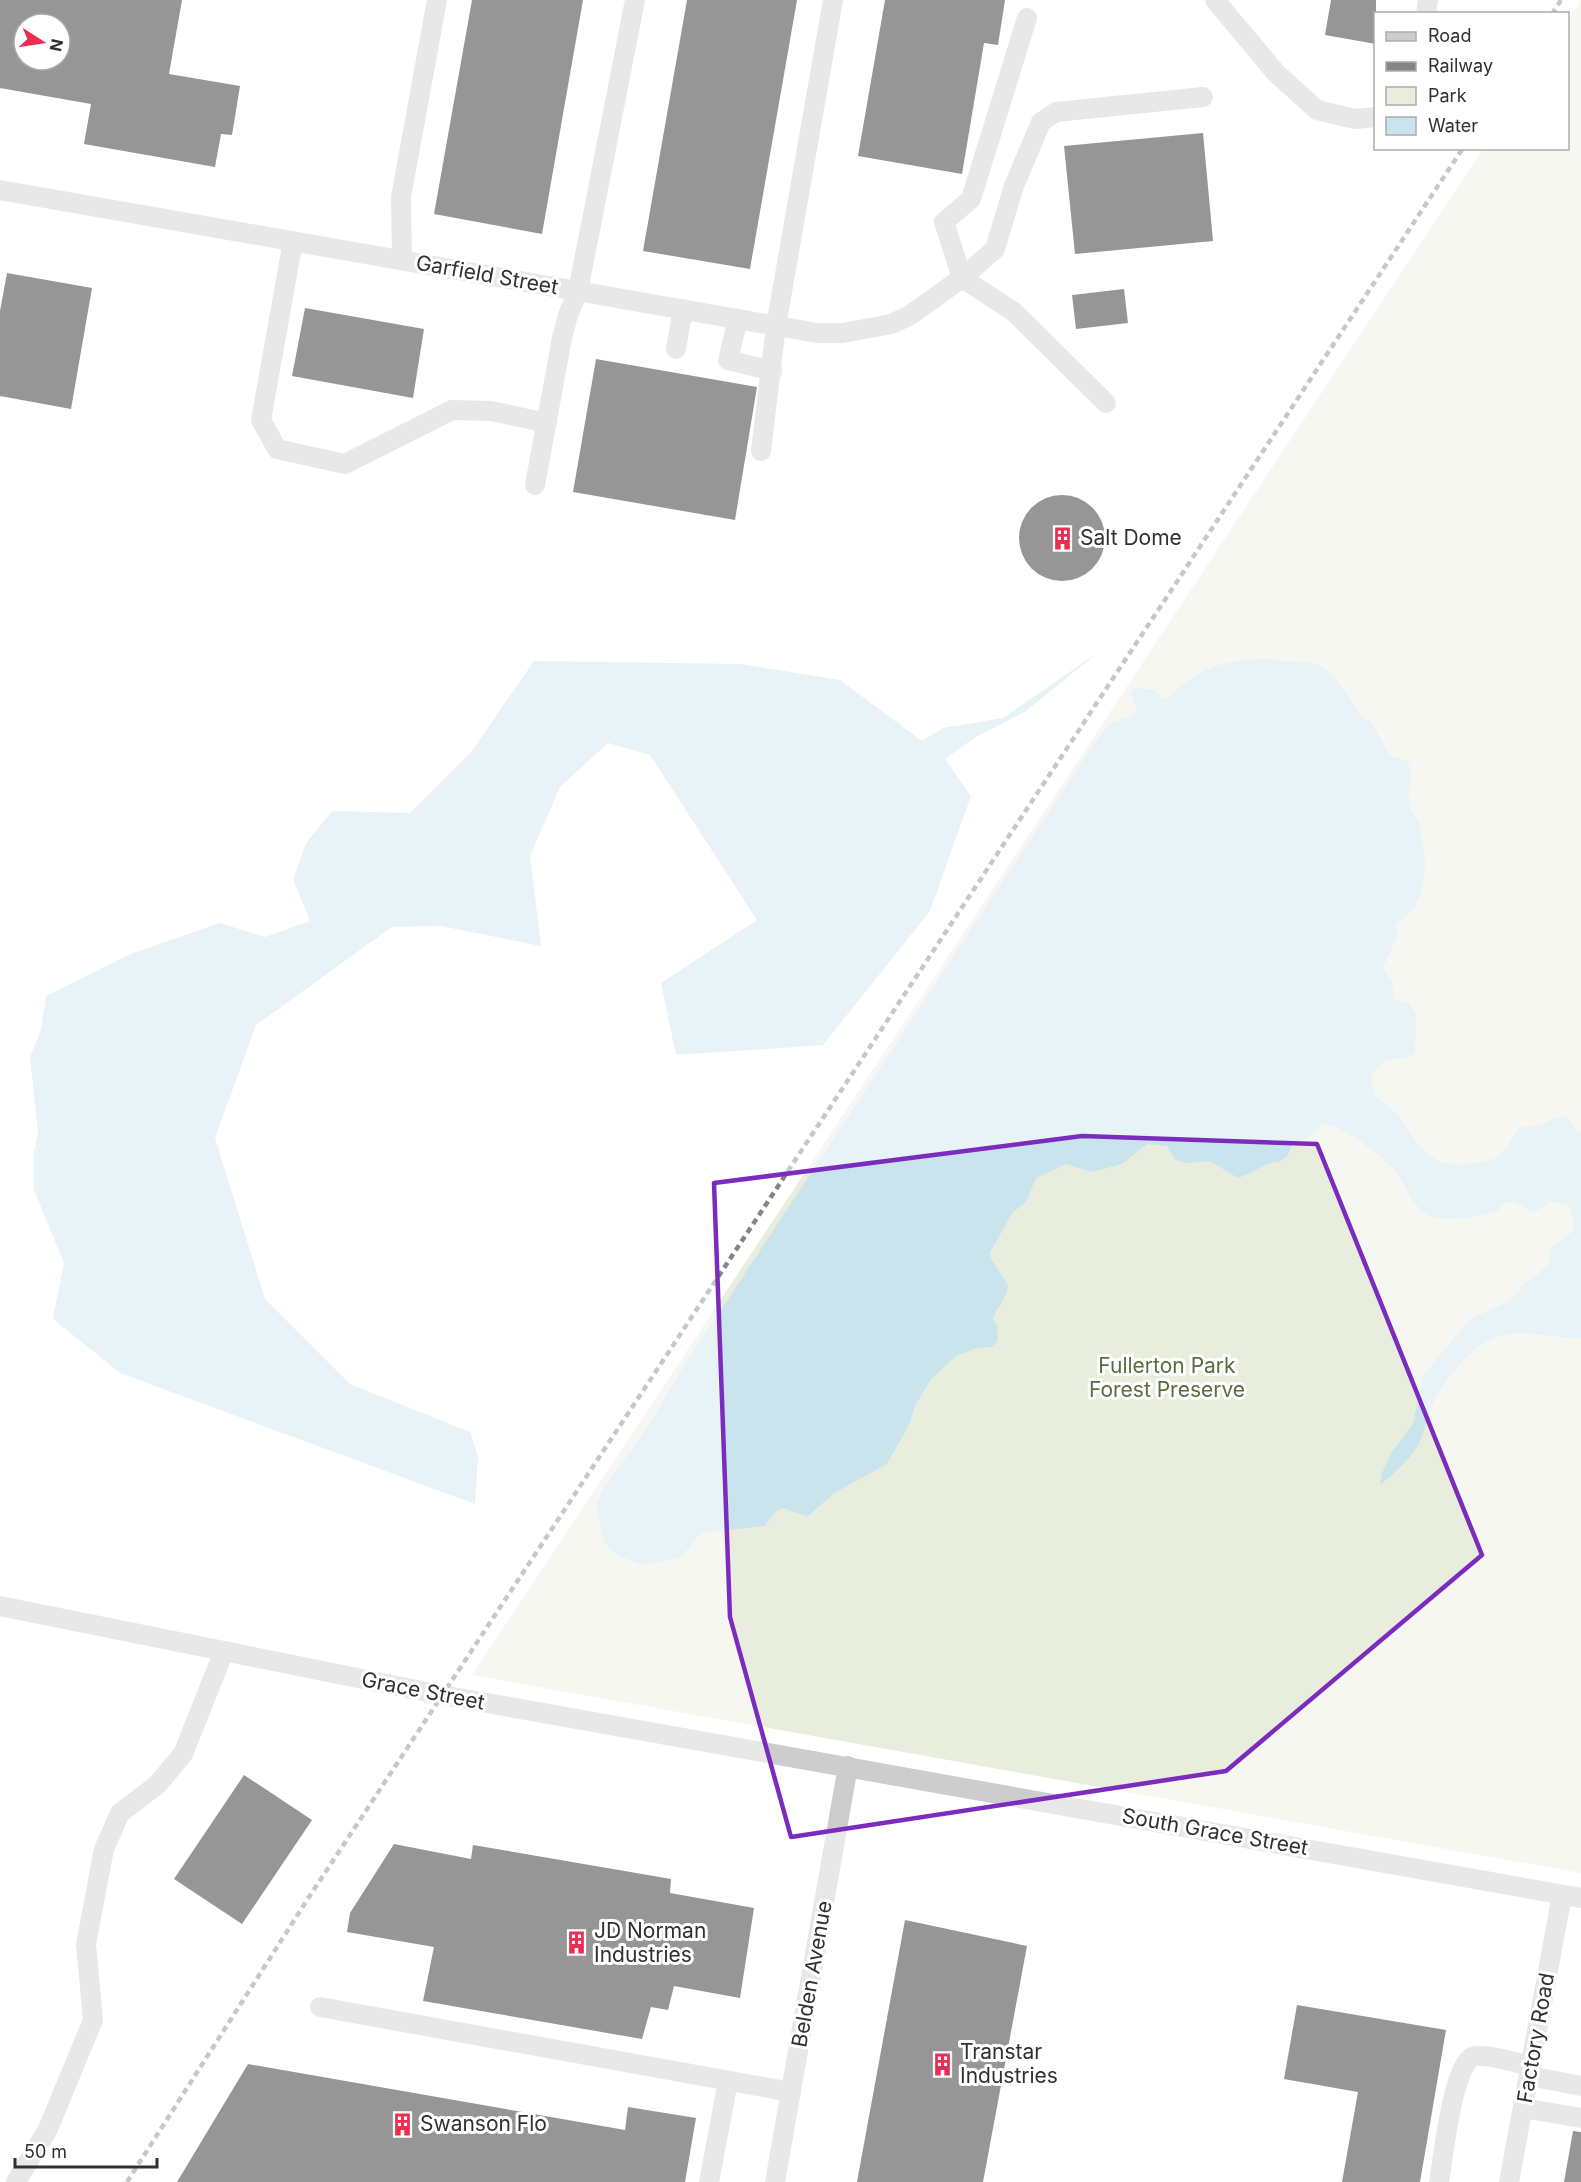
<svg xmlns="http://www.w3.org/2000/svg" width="1581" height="2182" font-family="Inter,sans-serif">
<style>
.green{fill:#e8eddd}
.water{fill:#c9e4ed}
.building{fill:#171717;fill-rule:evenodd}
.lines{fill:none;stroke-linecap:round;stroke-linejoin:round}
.minor{stroke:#cdcdcd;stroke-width:20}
.rail{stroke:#858585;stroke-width:4.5;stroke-dasharray:6 4.5;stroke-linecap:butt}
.marked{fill:none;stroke:#7b2cbf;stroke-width:4.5;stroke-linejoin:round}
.labels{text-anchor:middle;stroke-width:6;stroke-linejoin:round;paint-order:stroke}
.street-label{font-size:21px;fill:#303030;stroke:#fff}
.poi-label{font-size:21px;fill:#303030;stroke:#fff;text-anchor:start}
.park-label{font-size:21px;fill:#596d3b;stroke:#fff}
</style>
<rect width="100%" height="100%" fill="#fff"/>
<polygon class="green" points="1581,0 1581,1873 472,1675 1483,149 1568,148 1568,21"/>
<g class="water">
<polygon points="1100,651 1026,711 974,738 945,759 971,796 930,911 823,1045 676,1055 661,983 757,920 650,755 608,743 560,787 530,856 541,946 441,926 392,927 256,1025 215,1138 265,1299 350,1384 470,1432 478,1456 475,1504 120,1373 53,1319 64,1263 34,1190 34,1152 38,1133 30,1057 41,1030 46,996 133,953 220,923 265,937 310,921 293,879 306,843 332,811 410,813 471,752 534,661 740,664 840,680 922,741 943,728 1003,718"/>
<path d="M1267 658C1282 662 1294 662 1309 662 1331 664 1352 702 1363 719L1369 720 1391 756C1395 757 1401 758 1405 760 1416 767 1406 794 1409 805 1411 811 1416 816 1418 822 1428 855 1432 904 1396 923L1398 934 1383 967 1387 976 1392 979 1394 1000 1408 1003 1416 1015 1415 1053C1396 1065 1390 1048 1371 1075L1374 1094C1383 1103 1394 1109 1401 1119 1420 1146 1430 1169 1468 1164 1477 1163 1488 1162 1496 1158 1508 1152 1511 1136 1521 1127 1540 1129 1549 1118 1566 1116L1577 1131 1581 1132V1338C1555 1338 1528 1330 1502 1335 1472 1342 1441 1383 1430 1410 1425 1422 1425 1433 1418 1445 1409 1461 1394 1473 1380 1485L1382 1473 1392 1452 1413 1424 1423 1376 1470 1319 1510 1301 1525 1283 1547 1267 1552 1247 1572 1232 1574 1221 1568 1205 1549 1201 1542 1208 1532 1212C1526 1209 1518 1202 1511 1202 1503 1203 1502 1207 1496 1211 1486 1216 1447 1221 1437 1218 1410 1211 1409 1185 1392 1168 1378 1153 1343 1125 1323 1124L1312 1135 1292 1145 1288 1155 1279 1162C1263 1163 1253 1173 1238 1178L1210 1161 1188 1163 1175 1160 1167 1146 1147 1144 1122 1164 1092 1172 1066 1164 1036 1178 1026 1202 1013 1212 990 1252 991 1259 1008 1285C1006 1303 996 1306 993 1320L998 1328 997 1342 991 1347 977 1348 956 1356 931 1379 915 1406 909 1425 887 1464 834 1493 808 1516C781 1511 784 1498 765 1526L701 1533 680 1558 642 1565 615 1554 604 1542 598 1515 596 1504 606 1485 646 1430 682 1369 1093 745 1111 723 1133 716 1137 708 1131 693 1135 688 1154 690 1161 698 1166 699C1202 666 1219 662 1267 658Z"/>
</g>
<g class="building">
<path d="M0 0H182L169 74 240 86 232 135 221 134 215 167 84 144 91 104 0 88ZM24 24H60V60H24Z"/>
<polygon points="472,0 583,0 542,234 434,214"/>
<polygon points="687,0 797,0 750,269 643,251"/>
<polygon points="885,0 1005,0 998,45 984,43 962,174 858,156"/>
<polygon points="1331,0 1376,0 1376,44 1325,35"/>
<polygon points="1203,133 1213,241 1075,254 1064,146"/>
<polygon points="7,273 92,288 71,409 0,396 0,311"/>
<polygon points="1124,289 1128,323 1076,329 1072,295"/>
<polygon points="305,308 424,329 413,398 292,376"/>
<polygon points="596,359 757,387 735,520 573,492"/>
<circle cx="1062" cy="538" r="43"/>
<polygon points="244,1775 312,1820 242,1924 174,1879"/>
<polygon points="394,1844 471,1859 473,1845 671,1879 670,1893 754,1908 740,1998 674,1986 668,2010 651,2007 642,2039 423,2001 434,1947 347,1932 350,1913"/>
<polygon points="905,1920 1027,1946 983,2182 857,2182"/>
<polygon points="1297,2005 1446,2030 1420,2182 1342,2182 1358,2092 1284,2079"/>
<polygon points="248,2064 625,2130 628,2107 696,2118 685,2182 177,2182"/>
<polygon points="1573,2131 1581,2132 1581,2182 1564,2182"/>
</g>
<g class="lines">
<g class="minor">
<polyline points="1215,0 1276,73 1317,110 1355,119 1376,117"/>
<polyline points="1426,14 1428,0"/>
<polyline points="1027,18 971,199 944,222 962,278 1014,312 1106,403"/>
<polyline points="0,190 817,333 843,333 891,324 909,316 962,278 995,249 1014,186 1041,122 1056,112 1203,97"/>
<polyline points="293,241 261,420 277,449 345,464 452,410 491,411 547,423"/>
<polyline points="402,260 401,197 437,0"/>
<polyline points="738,319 728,360 772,371"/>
<polyline points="676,349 683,309"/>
<polyline points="761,451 776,326 833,0"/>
<polyline points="535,485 562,338 568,315 578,291 635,0"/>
<polyline points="0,1606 442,1695 1581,1898"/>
<polyline points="320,2007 791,2092"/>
<polyline points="1529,2076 1581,2086"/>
<polyline points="1523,2108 1581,2118"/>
<polyline points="16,2182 48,2129 93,2020 86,1944 104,1849 120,1813 157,1785 183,1754 224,1651"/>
<polyline points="709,2182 728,2081"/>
<polyline points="775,2182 848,1766"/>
<path d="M1439 2182C1443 2160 1453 2059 1475 2056 1488 2054 1517 2063 1531 2066"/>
<polyline points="1509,2182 1562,1895"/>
</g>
<g class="rail">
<polyline points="1552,14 1561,0"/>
<polyline points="127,2182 309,1897 1463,148"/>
</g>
</g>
<path d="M0 0H1581V2182H0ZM1082 1136 1317 1144 1482 1555 1226 1771 791 1837 730 1617 714 1183Z" fill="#fff" fill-opacity=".55" fill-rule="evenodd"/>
<path class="marked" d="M1082 1136 1317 1144 1482 1555 1226 1771 791 1837 730 1617 714 1183Z"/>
<defs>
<symbol id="building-bare" viewBox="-9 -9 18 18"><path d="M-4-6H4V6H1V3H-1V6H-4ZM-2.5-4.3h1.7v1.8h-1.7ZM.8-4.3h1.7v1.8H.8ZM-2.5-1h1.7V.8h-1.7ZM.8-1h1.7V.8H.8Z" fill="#eb2d52" stroke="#fff" stroke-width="2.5" paint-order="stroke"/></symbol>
</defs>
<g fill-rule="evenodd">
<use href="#building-bare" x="1046" y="522" width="33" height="33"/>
<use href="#building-bare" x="560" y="1926" width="33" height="33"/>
<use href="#building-bare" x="926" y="2048" width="33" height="33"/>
<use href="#building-bare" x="386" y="2108" width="33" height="33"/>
</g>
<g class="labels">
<g class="street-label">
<text transform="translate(487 275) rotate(10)" y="7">Garfield Street</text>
<text transform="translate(423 1691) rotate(11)" y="7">Grace Street</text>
<text transform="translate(1215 1832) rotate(10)" y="7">South Grace Street</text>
<text transform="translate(812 1974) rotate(-80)" y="7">Belden Avenue</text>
<text transform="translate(1536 2038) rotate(-80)" y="7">Factory Road</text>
</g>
<g class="poi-label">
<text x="1080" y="545">Salt Dome</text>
<text x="594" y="1938">JD Norman<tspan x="594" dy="24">Industries</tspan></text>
<text x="960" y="2059">Transtar<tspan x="960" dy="24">Industries</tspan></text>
<text x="420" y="2131">Swanson Flo</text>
</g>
<g class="park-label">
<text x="1167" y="1373">Fullerton Park<tspan x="1167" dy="24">Forest Preserve</tspan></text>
</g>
</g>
<rect x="1374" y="12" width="195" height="138" fill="#ffffff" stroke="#acacac" stroke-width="1.5"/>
<rect x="1386" y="32" width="30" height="9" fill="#cdcdcd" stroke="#acacac" stroke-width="1.5"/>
<text x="1428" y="42" font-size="18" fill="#303030">Road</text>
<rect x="1386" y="62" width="30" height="9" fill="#858585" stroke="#acacac" stroke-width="1.5"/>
<text x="1428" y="72" font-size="18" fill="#303030">Railway</text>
<rect x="1386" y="87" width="30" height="18" fill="#e8eddd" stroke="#acacac" stroke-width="1.5"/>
<text x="1428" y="102" font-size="18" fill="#303030">Park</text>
<rect x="1386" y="117" width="30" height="18" fill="#c9e4ed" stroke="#acacac" stroke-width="1.5"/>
<text x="1428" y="132" font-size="18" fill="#303030">Water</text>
<g transform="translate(42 42) rotate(102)"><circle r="28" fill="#ffffff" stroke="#acacac" stroke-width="1.5"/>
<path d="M0-4.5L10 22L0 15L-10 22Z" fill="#eb2d52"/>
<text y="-9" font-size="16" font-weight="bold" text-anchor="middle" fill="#303030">N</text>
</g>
<path d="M15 2158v9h142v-9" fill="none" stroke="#303030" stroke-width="3"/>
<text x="24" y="2158" font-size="18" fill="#303030" stroke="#ffffff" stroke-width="4.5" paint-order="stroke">50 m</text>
</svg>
